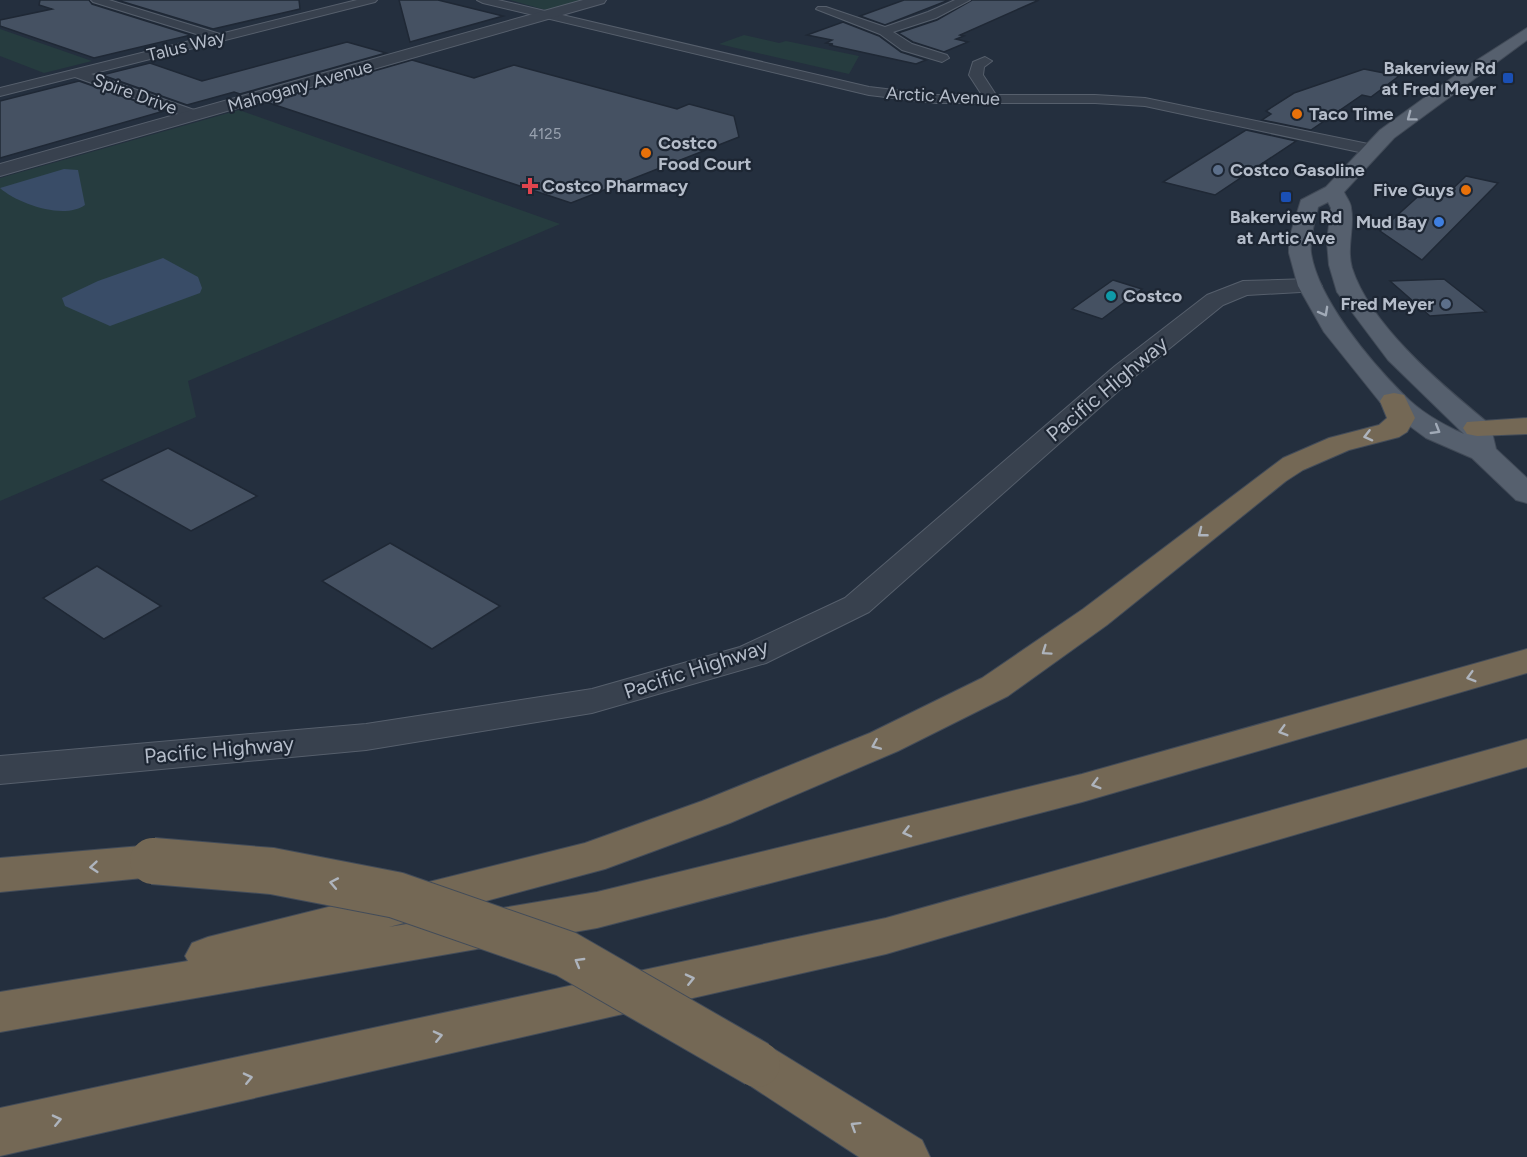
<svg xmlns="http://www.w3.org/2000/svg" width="1527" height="1157" font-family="Figtree,sans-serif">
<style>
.green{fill:#263c3f}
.water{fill:#394c67}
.building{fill:#455162;stroke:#1f2835;stroke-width:1.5}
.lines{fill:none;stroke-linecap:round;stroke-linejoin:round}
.minor-casing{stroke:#565f6c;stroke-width:2}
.tertiary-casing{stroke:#565f6c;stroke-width:2}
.primary-casing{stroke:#414a57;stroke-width:2}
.motorway-casing{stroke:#434c59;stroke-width:2}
.minor{fill:#38414e;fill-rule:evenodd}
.tertiary{fill:#38414e;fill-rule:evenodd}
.primary{fill:#56606e;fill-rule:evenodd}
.motorway{fill:#746855;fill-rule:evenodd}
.motorway-bridge-casing{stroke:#434c59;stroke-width:48;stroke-linecap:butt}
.motorway-bridge{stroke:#746855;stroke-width:46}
.oneway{stroke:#a1aab7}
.oneway2{stroke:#aeb4bd}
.transit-dot{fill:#1a4fb4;stroke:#1d2633;stroke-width:2}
.food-dot{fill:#e8710a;stroke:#1d2633;stroke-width:2}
.service-dot{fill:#5c6f8a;stroke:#1d2633;stroke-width:2}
.health-dot{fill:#e0444e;stroke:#1d2633;stroke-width:2}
.shop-dot{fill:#3f7fe0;stroke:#1d2633;stroke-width:2}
.culture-dot{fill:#0f9aa8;stroke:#1d2633;stroke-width:2}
.labels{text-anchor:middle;stroke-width:4.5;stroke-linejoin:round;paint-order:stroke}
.far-number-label{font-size:15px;fill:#98a1af}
.far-street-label{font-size:18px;fill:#b4bcc9;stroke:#1d2633}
.far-poi-label{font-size:18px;font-weight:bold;fill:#b4bcc9;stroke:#1d2633;text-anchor:start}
.street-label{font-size:21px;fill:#b4bcc9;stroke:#1d2633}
</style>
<rect width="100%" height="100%" fill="#242f3e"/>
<g class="green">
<polygon points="510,0 602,0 556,13"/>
<polygon points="0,29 92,61 44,73 0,56"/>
<polygon points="744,35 779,43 786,41 859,56 849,74 719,44"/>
<polygon points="239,110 560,224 188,381 196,417 0,501 0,178"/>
</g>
<g class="water">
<path d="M64 169 78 170 85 205C64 220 18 204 0 188Z"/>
<polygon points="163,258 198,277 202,288 200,293 110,326 65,306 62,298 98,281"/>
</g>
<g class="building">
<polygon points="40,0 89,0 92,4 191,35 94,58 0,26 0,20 52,9 39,5"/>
<polygon points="117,0 299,0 300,9 213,29"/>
<polygon points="399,0 438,0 503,16 410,42"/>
<polygon points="904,0 949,0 885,25 860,16"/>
<polygon points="972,0 1039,0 960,35 964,36 956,39 968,42 944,52 913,42 898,33 937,20"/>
<polygon points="843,22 879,36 901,52 926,60 916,64 829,45 833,44 826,43 832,40 807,35"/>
<polygon points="347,42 386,53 240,94 234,92 187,105 102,75 150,63 202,81"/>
<polygon points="412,60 474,78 514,65 677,109 689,104 734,116 739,137 571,203 266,102"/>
<polygon points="1364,69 1399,76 1371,97 1362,95 1311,130 1262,120 1271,114 1266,111 1294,93"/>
<polygon points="79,81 164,111 0,158 0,101"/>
<polygon points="1246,130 1296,141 1215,195 1163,182"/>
<polygon points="1466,176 1498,183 1422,260 1380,231 1424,191 1445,196"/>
<polygon points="1444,279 1486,312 1430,316 1390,281"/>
<polygon points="1113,280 1142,289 1102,319 1072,309"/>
<polygon points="168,448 257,496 191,531 101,480"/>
<polygon points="390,543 500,606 432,649 322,581"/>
<polygon points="97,566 161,606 104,639 43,598"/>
</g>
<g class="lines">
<defs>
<g id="minor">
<polygon points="91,0 109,0 220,34 357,0 377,0 375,2 91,74 200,112 202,115 200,118 190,118 75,77 0,96 0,88 206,37 93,2"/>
<polygon points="477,0 498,0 869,87 936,95 982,95 969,75 973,62 985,57 992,61 984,67 983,75 996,95 1095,95 1145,98 1373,145 1381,150 1373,155 1145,106 1095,103 936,103 869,95 483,3"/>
<polygon points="955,0 970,0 936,18 893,32 912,44 947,55 949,58 942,62 902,50 880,34 816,9 818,7 826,7 885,27 928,12"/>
</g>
<g id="tertiary">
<polygon points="583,0 606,0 604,3 0,176 0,164"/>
<polygon points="1310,279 1318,281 1322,286 1318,291 1247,295 1223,305 1133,378 869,612 766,663 592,713 366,750 0,784 0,756 366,724 592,689 740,647 845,598 1115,366 1207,295 1243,281"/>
</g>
<path id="primary" d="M1527 28V40L1394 138 1344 192C1346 197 1351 203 1351 208 1355 227 1346 247 1352 268 1370 325 1442 385 1487 422L1491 428 1496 449 1527 478V503L1516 500 1472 458 1426 438 1384 407 1324 332 1298 286 1289 253V239L1301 200 1326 187 1380 130 1471 64ZM1328 202 1331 208 1327 242 1329 265 1337 292 1388 360 1464 434C1443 425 1419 411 1403 394 1370 361 1318 299 1311 253 1309 238 1315 222 1318 207Z"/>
<g id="motorway">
<polygon points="1394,393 1404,395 1415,418 1407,432 1399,437 1349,450 1303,470 1286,481 1107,625 1008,696 898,751 730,823 605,869 389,927 597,892 1082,774 1527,649 1527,673 1082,802 597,928 0,1032 0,992 188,961 185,956 192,943 208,937 585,843 702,801 870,733 982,678 1083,609 1283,458 1329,438 1379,425 1387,418 1380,401 1384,395"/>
<polygon points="1527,418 1527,434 1477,436 1467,434 1463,428 1467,422"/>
<polygon points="1527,739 1527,767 886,954 0,1156 0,1108 886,918"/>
<polygon points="153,845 168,850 174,861 168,872 153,877 0,892 0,858"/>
<polygon points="757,1042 774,1049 922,1140 930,1157 859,1157 740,1079 733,1064 740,1049"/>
</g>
</defs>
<use href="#minor" class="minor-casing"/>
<use href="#tertiary" class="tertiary-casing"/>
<use href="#primary" class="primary-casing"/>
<use href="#motorway" class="motorway-casing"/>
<use href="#minor" class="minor"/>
<use href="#tertiary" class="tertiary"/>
<use href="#primary" class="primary"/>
<use href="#motorway" class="motorway"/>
<defs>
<polyline id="motorway-bridge" points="153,861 272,871 396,895 566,954 757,1064"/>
</defs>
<use href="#motorway-bridge" class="motorway-bridge-casing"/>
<use href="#motorway-bridge" class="motorway-bridge"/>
</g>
<defs><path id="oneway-chevron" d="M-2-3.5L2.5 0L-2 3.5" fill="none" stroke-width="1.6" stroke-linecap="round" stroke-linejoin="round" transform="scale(1.5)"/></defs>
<g class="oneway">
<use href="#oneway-chevron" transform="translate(1411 117) rotate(143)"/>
<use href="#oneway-chevron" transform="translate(1324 312) rotate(61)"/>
<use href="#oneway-chevron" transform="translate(1436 430) rotate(31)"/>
</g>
<g class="oneway2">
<use href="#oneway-chevron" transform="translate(1368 436) rotate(166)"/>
<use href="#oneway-chevron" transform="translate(1202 533) rotate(142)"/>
<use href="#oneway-chevron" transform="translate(1046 651) rotate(145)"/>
<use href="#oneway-chevron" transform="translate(1471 677) rotate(164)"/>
<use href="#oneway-chevron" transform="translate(1283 731) rotate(164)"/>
<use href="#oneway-chevron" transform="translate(876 745) rotate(157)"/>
<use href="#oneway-chevron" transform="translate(1096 784) rotate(164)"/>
<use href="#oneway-chevron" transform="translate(907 832) rotate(166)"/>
<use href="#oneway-chevron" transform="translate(94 867) rotate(175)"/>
<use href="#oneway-chevron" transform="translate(334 883) rotate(-169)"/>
<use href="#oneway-chevron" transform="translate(579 962) rotate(-150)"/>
<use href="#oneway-chevron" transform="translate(690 979) rotate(-13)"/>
<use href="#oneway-chevron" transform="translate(438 1036) rotate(-13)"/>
<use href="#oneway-chevron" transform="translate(248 1078) rotate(-13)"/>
<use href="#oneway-chevron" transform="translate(57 1120) rotate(-13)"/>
<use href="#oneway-chevron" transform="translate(855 1126) rotate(-148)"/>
</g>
<g class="transit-dot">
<rect x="1502" y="72" width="12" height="12" rx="3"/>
<rect x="1280" y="191" width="12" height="12" rx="3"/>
</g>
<g class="food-dot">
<circle cx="1297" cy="114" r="6"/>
<circle cx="646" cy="153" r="6"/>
<circle cx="1466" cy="190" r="6"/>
</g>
<g class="service-dot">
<circle cx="1218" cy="170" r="6"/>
<circle cx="1446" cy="304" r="6"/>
</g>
<path class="health-dot" d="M527 177h6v6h6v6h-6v6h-6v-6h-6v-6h6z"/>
<circle class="shop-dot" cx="1439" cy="222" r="6"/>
<circle class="culture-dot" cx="1111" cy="296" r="6"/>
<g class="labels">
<g class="far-number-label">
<text x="545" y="139">4125</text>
</g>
<g class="far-street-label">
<text transform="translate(186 46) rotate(-14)" y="6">Talus Way</text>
<text transform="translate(300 86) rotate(-16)" y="6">Mahogany Avenue</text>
<text transform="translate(135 94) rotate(20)" y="6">Spire Drive</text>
<text transform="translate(943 96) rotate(3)" y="6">Arctic Avenue</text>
</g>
<g class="far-poi-label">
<text x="1496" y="74" text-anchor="end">Bakerview Rd<tspan x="1496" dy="21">at Fred Meyer</tspan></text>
<text x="1309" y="120">Taco Time</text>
<text x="658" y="149">Costco<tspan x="658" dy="21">Food Court</tspan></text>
<text x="1230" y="176">Costco Gasoline</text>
<text x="542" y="192">Costco Pharmacy</text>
<text x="1454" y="196" text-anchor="end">Five Guys</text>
<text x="1286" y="223" text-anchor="middle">Bakerview Rd<tspan x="1286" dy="21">at Artic Ave</tspan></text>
<text x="1427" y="228" text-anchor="end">Mud Bay</text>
<text x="1123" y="302">Costco</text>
<text x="1434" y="310" text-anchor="end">Fred Meyer</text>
</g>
<g class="street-label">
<text transform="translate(1107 389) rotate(-40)" y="7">Pacific Highway</text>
<text transform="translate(696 669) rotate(-18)" y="7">Pacific Highway</text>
<text transform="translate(219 750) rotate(-5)" y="7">Pacific Highway</text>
</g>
</g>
</svg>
